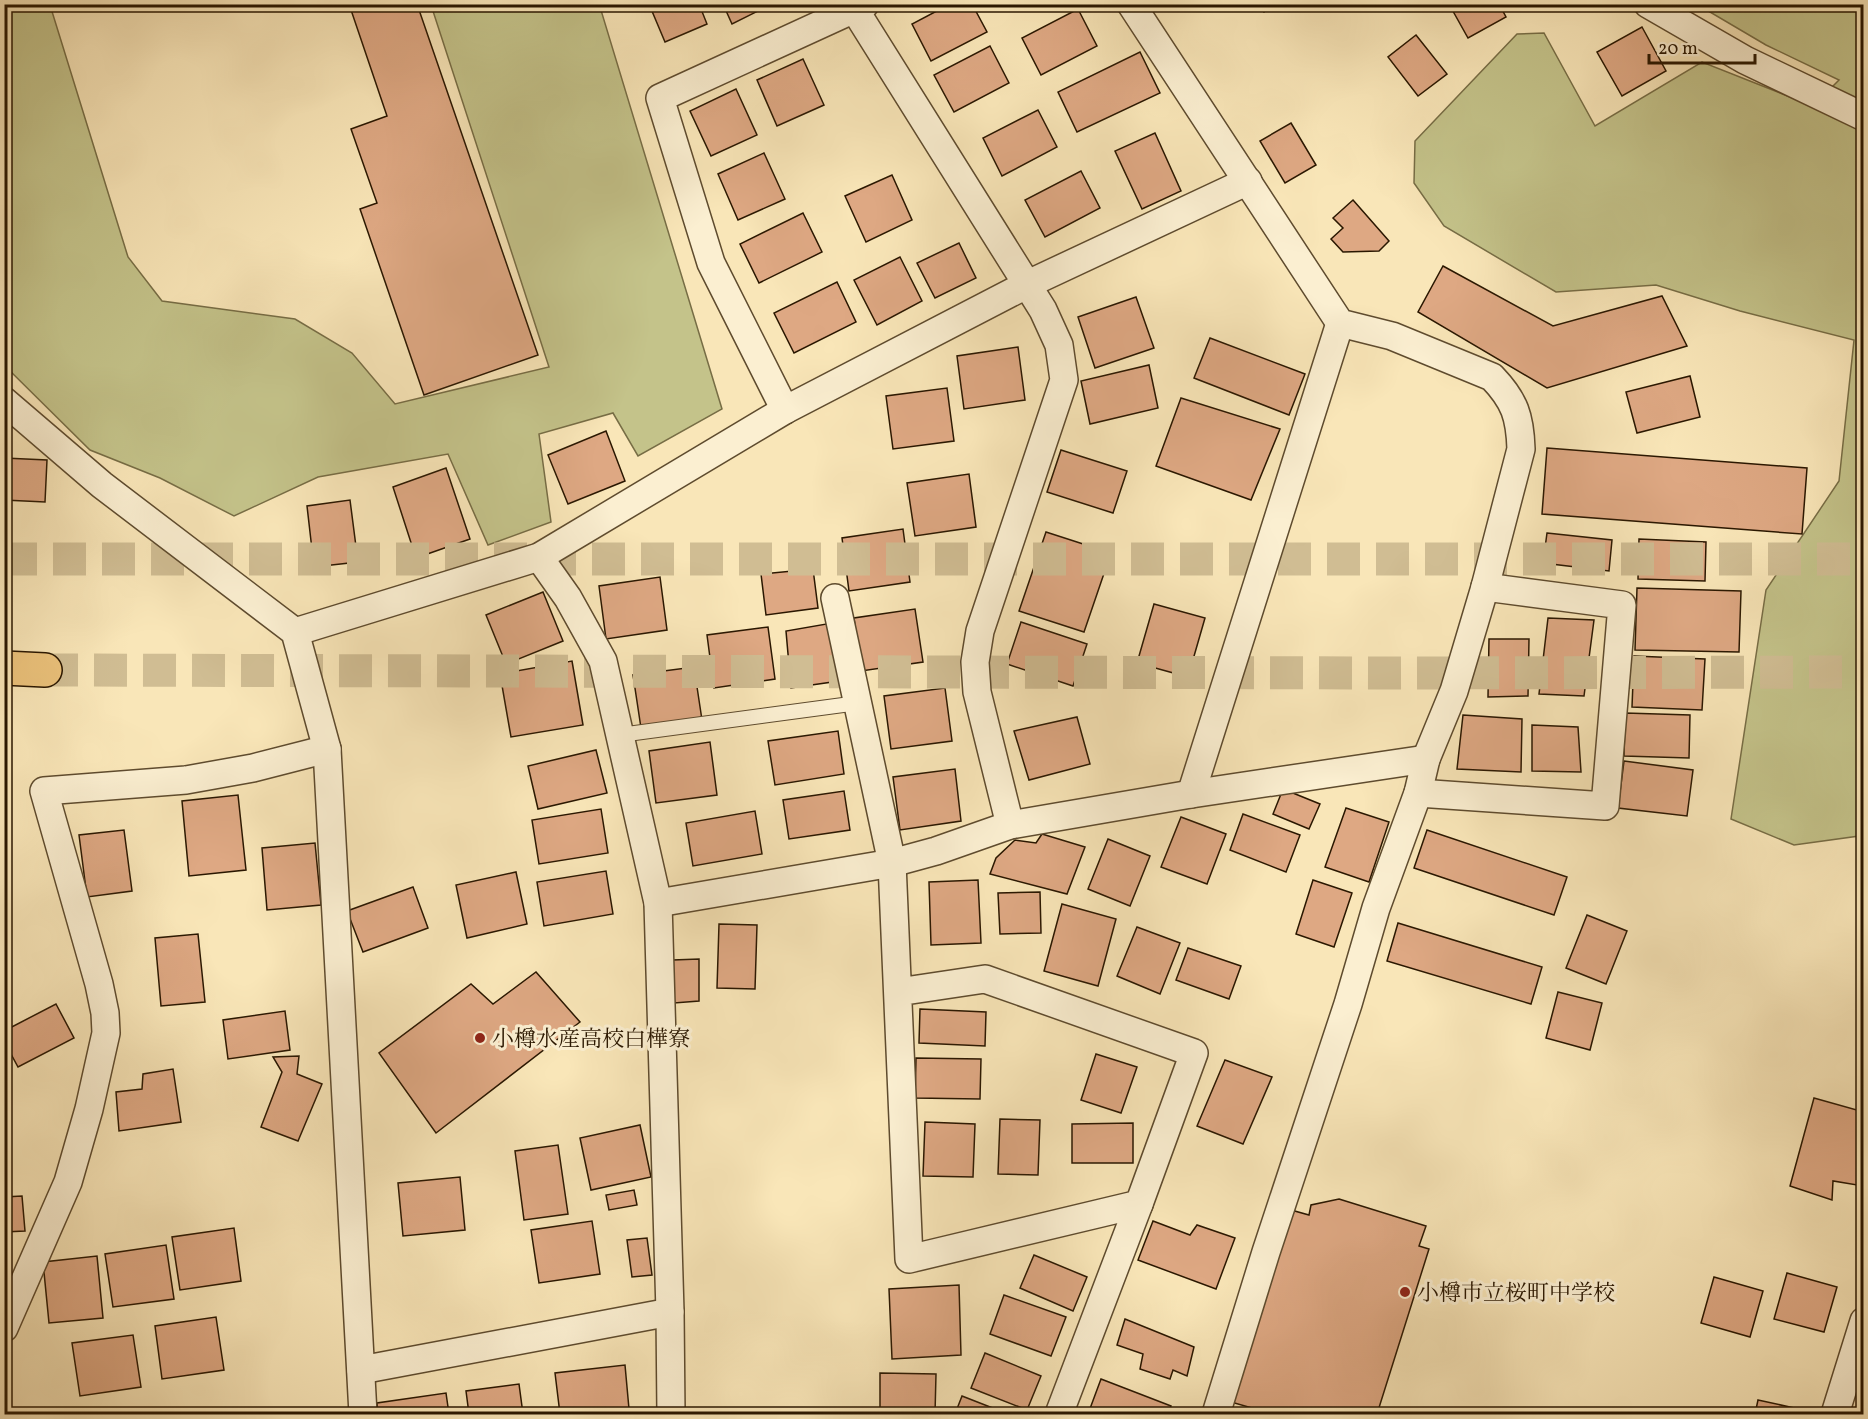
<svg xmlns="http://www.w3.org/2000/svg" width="1868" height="1419" font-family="Vollkorn,'Noto Serif JP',serif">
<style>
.green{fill:#c4c38a;stroke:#776d45;stroke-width:1.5}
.building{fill:#dea883;stroke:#2a1700;stroke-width:1.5}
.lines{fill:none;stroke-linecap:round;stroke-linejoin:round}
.motorway-tunnel{stroke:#d0bd93;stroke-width:33;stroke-dasharray:33 16;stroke-linecap:butt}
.service-casing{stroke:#5e4b2e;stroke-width:16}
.minor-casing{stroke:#5e4b2e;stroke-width:30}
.motorway-casing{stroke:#2a1700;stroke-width:36}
.service{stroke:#fbefd1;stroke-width:14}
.minor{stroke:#fbefd1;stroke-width:27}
.motorway{stroke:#ecc37c;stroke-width:33}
.poi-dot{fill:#8f2418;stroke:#fbefd1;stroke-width:2}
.labels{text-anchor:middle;stroke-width:6;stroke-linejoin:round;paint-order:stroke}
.poi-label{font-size:22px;fill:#2a1700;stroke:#fbefd1;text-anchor:start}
</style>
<rect width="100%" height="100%" fill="#f9e6b8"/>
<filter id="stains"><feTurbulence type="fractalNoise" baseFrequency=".00333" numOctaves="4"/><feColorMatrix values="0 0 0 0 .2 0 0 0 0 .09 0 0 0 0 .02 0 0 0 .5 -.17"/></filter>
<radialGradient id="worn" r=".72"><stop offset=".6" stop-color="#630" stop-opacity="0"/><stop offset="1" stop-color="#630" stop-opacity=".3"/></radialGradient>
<g class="green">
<path d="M1857 4 1863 8 1864 611 1857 625C1861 695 1866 765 1859 836L1794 845 1731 819 1766 590 1839 481 1854 340 1740 311 1656 285 1556 292 1444 226 1414 183 1415 141 1517 34 1544 33 1595 126 1702 62 1813 106 1839 80 1766 45 1698 5Z"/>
<polygon points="4,5 50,5 128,257 162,301 295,319 352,353 395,404 549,367 431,5 604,5 600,7 722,409 638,456 613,413 539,434 551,522 488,545 448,454 318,477 234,516 160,478 90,450 5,366"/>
</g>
<g class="building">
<polygon points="349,4 417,4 538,355 424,395 360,209 377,203 351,129 387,116"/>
<polygon points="649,4 699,4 707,24 665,42"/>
<polygon points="723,4 772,4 732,24"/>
<polygon points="950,4 972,4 987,32 931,61 912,24"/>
<polygon points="1259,4 1275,4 1264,12"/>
<polygon points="1449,4 1499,4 1506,17 1468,38"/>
<polygon points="1078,9 1097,46 1041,75 1022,38"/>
<polygon points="1642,27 1666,71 1622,96 1597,52"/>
<polygon points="1416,35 1447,74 1418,96 1388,57"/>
<polygon points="990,46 1009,83 954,112 934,75"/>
<polygon points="1140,52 1160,93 1077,132 1058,92"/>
<polygon points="803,59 824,105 777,126 757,80"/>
<polygon points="736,89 757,135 711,156 690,111"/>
<polygon points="1038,110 1057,147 1002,176 983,138"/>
<polygon points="1291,123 1316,165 1285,183 1260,141"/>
<polygon points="1155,133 1181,191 1142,209 1115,151"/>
<polygon points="764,153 785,199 738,220 718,174"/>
<polygon points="1081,171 1100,208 1045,237 1025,200"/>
<polygon points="892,175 912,220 866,242 845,196"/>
<polygon points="1353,200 1389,241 1379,251 1343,252 1331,239 1343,228 1333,218"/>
<polygon points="803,213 822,252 759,283 740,244"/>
<polygon points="959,243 976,278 935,298 917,263"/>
<polygon points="900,257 922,301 877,325 854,280"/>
<polygon points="1443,266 1553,326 1662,296 1687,346 1547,388 1418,312"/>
<polygon points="837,282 856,322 794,353 774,313"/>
<polygon points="1136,297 1154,348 1095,368 1078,317"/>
<polygon points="1210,338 1305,374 1289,415 1194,378"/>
<polygon points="1018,347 1025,400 964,409 957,356"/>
<polygon points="1149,365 1158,408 1090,424 1081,381"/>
<polygon points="1690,376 1700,417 1637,433 1626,392"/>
<polygon points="947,388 954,441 893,449 886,396"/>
<polygon points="1181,398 1280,429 1251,500 1156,466"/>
<polygon points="606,431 625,481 568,504 548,455"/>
<polygon points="1547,448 1807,468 1802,534 1542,514"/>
<polygon points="1061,450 1127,471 1113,513 1047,492"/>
<polygon points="4,458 47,460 45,502 4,500"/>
<polygon points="446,468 470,539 416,558 393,487"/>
<polygon points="969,474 976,527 915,536 907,483"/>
<polygon points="350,500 358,562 314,567 307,506"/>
<polygon points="903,529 910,582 849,591 842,538"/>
<polygon points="1046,532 1111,553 1084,632 1019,611"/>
<polygon points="1547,533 1612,540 1609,571 1543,563"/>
<polygon points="1639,539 1706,542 1705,581 1638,579"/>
<polygon points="813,569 818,608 766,615 761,574"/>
<polygon points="660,577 667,630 606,639 599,586"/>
<polygon points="1637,588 1741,591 1739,652 1635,650"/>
<polygon points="543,592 563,641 506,664 486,615"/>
<polygon points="1154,604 1205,618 1188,677 1137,663"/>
<polygon points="915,609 923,662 861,671 854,618"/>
<polygon points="1548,618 1594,620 1584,696 1539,694"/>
<polygon points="1021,622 1087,644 1073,686 1007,664"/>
<polygon points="832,623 839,681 791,688 786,631"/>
<polygon points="768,627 775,679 714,688 707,635"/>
<polygon points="1489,639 1529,639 1528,696 1488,697"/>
<polygon points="1634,656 1705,659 1702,710 1632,707"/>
<polygon points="572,661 583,725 511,737 500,674"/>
<polygon points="694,667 702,720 641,728 633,675"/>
<polygon points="945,688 952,741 891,749 884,696"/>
<polygon points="1625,713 1690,715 1689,758 1624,756"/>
<polygon points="1463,715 1522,719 1521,772 1457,769"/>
<polygon points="1077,717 1090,764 1029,780 1014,731"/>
<polygon points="1532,725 1578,727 1581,772 1532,771"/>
<polygon points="838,731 844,774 775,785 768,741"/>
<polygon points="710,742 717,795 656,803 649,751"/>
<polygon points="596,750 607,793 538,809 528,766"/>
<polygon points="1624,761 1693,770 1687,816 1618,808"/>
<polygon points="955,769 961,821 900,830 893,777"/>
<polygon points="1283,789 1320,804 1309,829 1273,814"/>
<polygon points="844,791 850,830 789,839 783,800"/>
<polygon points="238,795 246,870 189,876 182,801"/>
<polygon points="1346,808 1389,822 1369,882 1325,867"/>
<polygon points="601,809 608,853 539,864 532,820"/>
<polygon points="755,811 762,854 693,866 686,823"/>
<polygon points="1243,814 1300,835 1286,872 1230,850"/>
<polygon points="1181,817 1226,834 1207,884 1161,867"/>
<polygon points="124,830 132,891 87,897 79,835"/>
<polygon points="1427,830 1567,877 1554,915 1414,868"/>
<polygon points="1042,834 1085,847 1067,894 990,874 996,858 1015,840 1036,843"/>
<polygon points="1108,839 1150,856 1130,906 1088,889"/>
<polygon points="315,843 321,905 267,910 262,848"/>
<polygon points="606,871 613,914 544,926 537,882"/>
<polygon points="516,872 527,924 467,938 456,885"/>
<polygon points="978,880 981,943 931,945 929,882"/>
<polygon points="1313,880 1352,893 1334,947 1296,934"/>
<polygon points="413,887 428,928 363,952 347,911"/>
<polygon points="1040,892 1041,933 1000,934 998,893"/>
<polygon points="1062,904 1116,919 1098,986 1044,971"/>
<polygon points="1587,915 1627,931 1606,984 1566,968"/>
<polygon points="1398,923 1542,967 1531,1004 1387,961"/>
<polygon points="719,924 757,925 755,989 717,988"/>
<polygon points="1137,927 1180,943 1160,994 1117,976"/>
<polygon points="198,934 205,1002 161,1006 155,938"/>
<polygon points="1188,948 1241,966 1229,999 1176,980"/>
<polygon points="699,959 699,1001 674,1003 673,960"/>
<polygon points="536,972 580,1022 436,1133 379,1053 471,984 493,1004"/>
<polygon points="1558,992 1602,1003 1590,1050 1546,1038"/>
<polygon points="56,1004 74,1038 18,1067 4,1041 4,1031"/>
<polygon points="920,1009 986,1012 985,1046 919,1043"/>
<polygon points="285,1011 290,1050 228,1059 223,1020"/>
<polygon points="1096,1054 1137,1067 1121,1113 1081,1100"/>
<polygon points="299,1056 297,1074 322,1084 298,1141 261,1127 282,1072 273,1057"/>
<polygon points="916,1058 981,1059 980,1099 915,1098"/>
<polygon points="1225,1060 1272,1077 1243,1144 1197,1126"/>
<polygon points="173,1069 181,1122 119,1131 116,1092 142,1089 143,1074"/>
<polygon points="1814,1098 1864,1112 1864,1160 1857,1185 1833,1181 1832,1200 1790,1186"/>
<polygon points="1000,1119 1040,1120 1038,1175 998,1174"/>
<polygon points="925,1122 975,1124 973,1177 923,1176"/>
<polygon points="1133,1123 1133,1163 1072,1163 1072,1124"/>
<polygon points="640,1125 651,1177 591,1190 580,1138"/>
<polygon points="558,1145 568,1214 524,1220 515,1151"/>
<polygon points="460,1177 465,1230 403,1236 398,1183"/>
<polygon points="634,1190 637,1205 609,1210 606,1195"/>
<polygon points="22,1196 25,1231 4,1232 4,1197"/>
<polygon points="1339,1199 1426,1226 1419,1246 1429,1249 1377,1414 1273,1414 1231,1402 1291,1210 1309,1215 1311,1205"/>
<polygon points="592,1221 600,1274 539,1283 531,1230"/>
<polygon points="1153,1221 1190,1235 1197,1225 1235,1238 1216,1289 1138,1260"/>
<polygon points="234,1228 241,1281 180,1290 172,1237"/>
<polygon points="647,1238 652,1275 632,1277 627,1240"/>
<polygon points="166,1245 174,1299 113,1307 105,1254"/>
<polygon points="1034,1255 1087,1277 1073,1311 1020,1288"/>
<polygon points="97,1256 103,1318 49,1323 43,1262"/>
<polygon points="1787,1273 1837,1287 1824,1332 1774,1319"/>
<polygon points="1714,1277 1763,1291 1750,1337 1701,1323"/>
<polygon points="959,1285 961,1355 892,1359 889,1289"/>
<polygon points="1004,1295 1066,1317 1051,1356 990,1334"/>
<polygon points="216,1317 224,1370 162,1379 155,1326"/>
<polygon points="1125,1319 1194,1347 1187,1376 1173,1370 1170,1379 1140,1369 1143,1354 1117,1345"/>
<polygon points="133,1335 141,1387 80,1396 72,1343"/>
<polygon points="985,1353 1041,1376 1027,1410 971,1388"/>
<polygon points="625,1365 629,1409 581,1414 560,1414 555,1373"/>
<polygon points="880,1373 936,1374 935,1414 880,1414"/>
<polygon points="1101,1379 1171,1406 1168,1414 1088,1414"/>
<polygon points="519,1384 523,1414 469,1414 466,1391"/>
<polygon points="446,1393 449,1414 378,1414 377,1403"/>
<polygon points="962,1396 1008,1414 955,1414"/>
<polygon points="1758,1400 1799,1409 1798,1414 1755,1414"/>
</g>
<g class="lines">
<g class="motorway-tunnel">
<polyline points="4,559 1864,559"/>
<polyline points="45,670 1400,673 1864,672"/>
</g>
<defs>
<polyline id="service" points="620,735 858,703"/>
<g id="minor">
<path d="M1131 4 1340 323 1392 336 1492 377C1515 401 1520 417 1521 449L1485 587 1454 691 1426 759 1418 793 1376 908 1348 1004 1266 1252 1216 1414"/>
<polyline points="1648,4 1745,60 1864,117"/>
<polyline points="855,10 1043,310 1059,345 1064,380 980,631 975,662 977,692 1010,825"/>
<polyline points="4,401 102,485 295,632 327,749 363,1414"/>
<polyline points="785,410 711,263 660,98 865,4"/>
<polyline points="539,557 568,598 603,661 658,903 670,1312 671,1414"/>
<polyline points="835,598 892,863 909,1259 1139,1204 1194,1053 985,979 898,992"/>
<polyline points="295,632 539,557 785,410 1026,285 1248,181"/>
<polyline points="1418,793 1605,806 1622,605 1485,587"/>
<polyline points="1191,794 1340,323"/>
<polyline points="658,903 892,863 936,851 1010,825 1191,794 1426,759"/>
<polyline points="4,1328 68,1182 89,1109 106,1033 105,1013 99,984 44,791 186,780 253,768 327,749"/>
<polyline points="361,1370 670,1312"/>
<polyline points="1059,1414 1139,1204"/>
<polyline points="1835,1414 1864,1321"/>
</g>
<polyline id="motorway" points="4,668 45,670"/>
</defs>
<use href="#service" class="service-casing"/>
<use href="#minor" class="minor-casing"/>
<use href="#motorway" class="motorway-casing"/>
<use href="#service" class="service"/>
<use href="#minor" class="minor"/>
<use href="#motorway" class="motorway"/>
</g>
<g class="poi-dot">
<circle cx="480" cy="1038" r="6"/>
<circle cx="1405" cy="1292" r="6"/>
</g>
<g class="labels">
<g class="poi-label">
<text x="492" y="1046">小樽水産高校白樺寮</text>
<text x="1417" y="1300">小樽市立桜町中学校</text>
</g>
</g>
<rect width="1868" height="1419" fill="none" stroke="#f9e6b8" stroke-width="24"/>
<rect x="6" y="6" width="1856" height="1407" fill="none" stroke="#2a1700" stroke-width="3"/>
<rect x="12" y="12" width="1844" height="1395" fill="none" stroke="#2a1700" stroke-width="1.5"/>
<path d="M1649 54v9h106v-9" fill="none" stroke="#2a1700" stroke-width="3"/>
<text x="1658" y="54" font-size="18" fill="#2a1700" stroke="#fbefd1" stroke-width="4.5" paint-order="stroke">20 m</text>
<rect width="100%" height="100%" filter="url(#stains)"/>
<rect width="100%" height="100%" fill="url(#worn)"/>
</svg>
